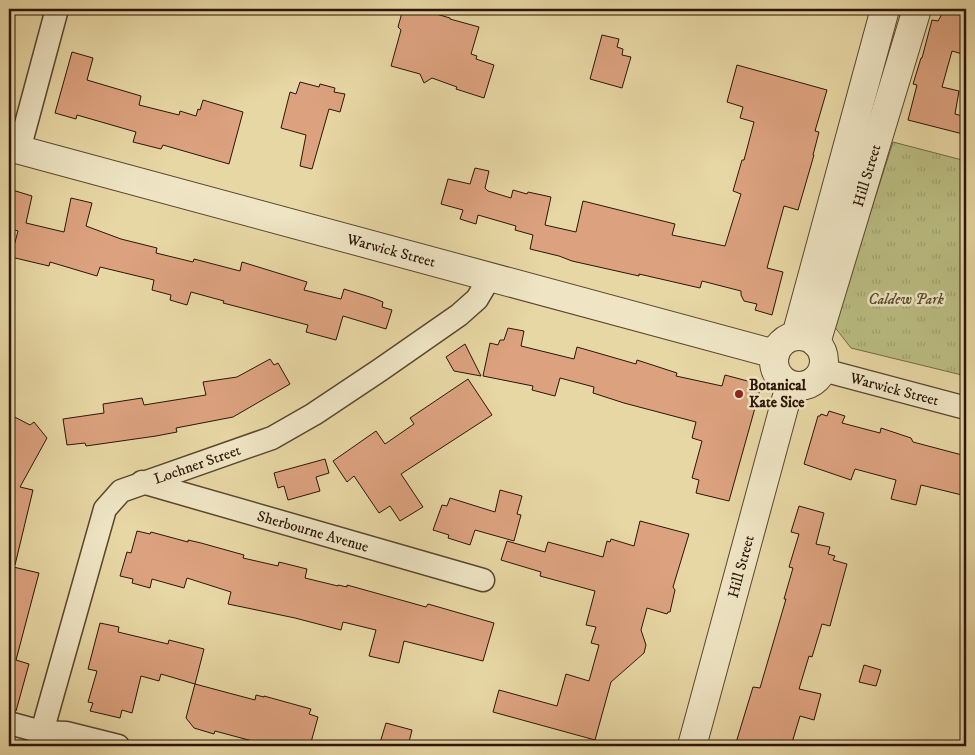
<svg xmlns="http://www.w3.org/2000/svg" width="975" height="755" font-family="'IM FELL DW Pica',serif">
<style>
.park{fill:url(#park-tufts);stroke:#726944}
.building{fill:#dca27f;stroke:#2b1506}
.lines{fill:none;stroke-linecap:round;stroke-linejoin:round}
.minor-casing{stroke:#5a462e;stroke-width:25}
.tertiary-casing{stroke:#5a462e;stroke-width:30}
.minor{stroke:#efe5c4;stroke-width:22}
.tertiary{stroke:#efe5c4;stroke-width:28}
.poi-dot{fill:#8f2418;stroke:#efe5c4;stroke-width:2}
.labels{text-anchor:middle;stroke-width:5;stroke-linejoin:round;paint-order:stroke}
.street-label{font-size:15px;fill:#2b1506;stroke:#efe5c4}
.park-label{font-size:15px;font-style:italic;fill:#56472b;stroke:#efe5c4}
.poi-label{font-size:15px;font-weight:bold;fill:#2b1506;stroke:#efe5c4;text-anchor:start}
</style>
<defs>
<pattern id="park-tufts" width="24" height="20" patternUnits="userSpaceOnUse" patternTransform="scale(1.25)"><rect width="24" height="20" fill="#babd82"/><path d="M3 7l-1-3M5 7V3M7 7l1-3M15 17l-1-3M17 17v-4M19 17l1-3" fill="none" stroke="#a0a26f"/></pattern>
</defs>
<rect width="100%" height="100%" fill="#e7d7a4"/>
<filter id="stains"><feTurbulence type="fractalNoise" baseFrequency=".004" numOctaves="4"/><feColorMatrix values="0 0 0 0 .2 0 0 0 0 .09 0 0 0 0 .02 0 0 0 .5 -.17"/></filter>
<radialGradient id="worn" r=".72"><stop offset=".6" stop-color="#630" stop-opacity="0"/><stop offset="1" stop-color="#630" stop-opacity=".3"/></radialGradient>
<polygon class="park" points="893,142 966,161 966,376 851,348 834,326"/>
<g class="building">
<polygon points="403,9 419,9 450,18 450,19 479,27 471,54 477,56 476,59 494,65 484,98 456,89 457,87 432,78 424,83 420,74 391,66 401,30 398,27"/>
<polygon points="945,9 966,9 966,55 952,51 942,87 959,91 955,114 966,117 963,134 908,120 917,85 913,84 921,58 922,58 932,20 938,21"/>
<polygon points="602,35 619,39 617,47 623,49 622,55 631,57 622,88 590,79"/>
<polygon points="72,52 93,58 87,80 141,96 139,105 179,115 180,111 196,116 198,109 200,110 203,100 243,112 229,164 163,145 161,149 133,142 136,132 77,115 76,119 55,113"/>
<polygon points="737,65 827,90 815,131 819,132 813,155 814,155 798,210 784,206 767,268 783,272 772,315 755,310 757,304 744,301 741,295 741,291 702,281 700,288 639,274 639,276 572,261 559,256 530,249 533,235 515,230 516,226 478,215 476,224 460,219 463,210 441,204 448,179 470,184 475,168 489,171 485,188 488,191 511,198 513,190 527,194 528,192 551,197 545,225 576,232 583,201 675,224 672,235 725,246 741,194 733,191 742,160 744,160 754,122 740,118 743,107 727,102"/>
<polygon points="300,82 319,87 320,84 335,88 334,92 345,94 340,112 329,109 312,169 300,166 306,135 281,128 290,92 296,94"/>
<polygon points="9,189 32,196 26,223 64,232 71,198 92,203 86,226 121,239 157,248 156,253 193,262 194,259 240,271 242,262 307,282 304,290 341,299 344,289 373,298 383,302 382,307 392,310 386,329 343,316 336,340 306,332 308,325 223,303 224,301 191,292 187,305 170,300 171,295 152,290 154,280 100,267 97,276 50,262 49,266 11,257 18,231 9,228"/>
<polygon points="508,328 524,331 521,346 574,359 577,347 636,364 637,360 677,373 676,376 722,386 725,375 755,383 760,390 729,501 696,493 699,480 692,478 702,441 692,438 696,422 624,403 593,393 594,387 560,378 555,396 532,390 533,386 483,376 490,343 498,345 500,340 504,340"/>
<polygon points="465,344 481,376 454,371 446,357"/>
<polygon points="270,359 274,365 278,363 290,384 233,417 176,428 177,432 156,436 86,446 85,443 67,445 63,419 104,413 103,404 142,398 144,405 206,395 203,382 237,377"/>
<polygon points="468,379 492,415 401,474 423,507 400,521 390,506 379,513 354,476 347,482 333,461 376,431 385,444 414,424 410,418"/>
<polygon points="829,411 845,416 842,423 880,433 881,428 911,438 913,442 966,456 966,496 921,485 916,505 891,499 896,480 855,469 851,480 804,464 818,416 820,416 821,414 827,416"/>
<polygon points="9,414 30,425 34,422 47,438 20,487 33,490 15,565 9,564"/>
<polygon points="325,459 329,473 316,477 320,491 288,500 284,486 278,488 274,473"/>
<polygon points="500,490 522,496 517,514 521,515 514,541 475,530 470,545 448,538 449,535 433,530 442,505 447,506 450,498 495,512"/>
<polygon points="799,506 824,513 816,544 830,547 828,554 835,556 833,560 847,564 830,626 822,624 812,657 809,656 799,689 821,694 814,720 800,716 791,746 735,746 753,687 760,688 786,599 784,599 793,568 789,567 799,534 791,532"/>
<polygon points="640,521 689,534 673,587 675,590 670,612 668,612 667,614 647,608 641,630 646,645 644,653 611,682 595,740 493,712 499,690 557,706 566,674 589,681 599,645 591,643 596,627 586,625 595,591 540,576 541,572 501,560 507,541 545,552 548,542 603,557 607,541 610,542 611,539 634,546"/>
<polygon points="137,531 150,534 151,532 188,542 188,540 201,543 244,555 243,558 278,566 279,562 307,569 305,578 338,586 338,585 347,587 347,585 426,607 428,604 494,623 483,661 404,641 399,663 369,656 376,630 343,622 341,630 295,618 228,604 231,592 187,578 184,588 152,579 150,588 132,583 133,579 120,576 127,552 131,553"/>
<polygon points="9,566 39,573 16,660 29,664 16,711 9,710"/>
<polygon points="100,623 119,627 118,632 168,644 169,640 204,649 195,684 161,674 159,681 141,676 132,713 122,710 120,718 90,711 93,703 88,702 97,671 88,669"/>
<polygon points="864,665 881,670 876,686 859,682"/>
<polygon points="195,684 255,700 256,695 264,697 264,696 311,709 309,714 318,717 310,746 271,746 215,731 214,734 194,728 186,718"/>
<polygon points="386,723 412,730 408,746 379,746"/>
</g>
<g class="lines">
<defs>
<g id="minor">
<polyline points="19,150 57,9"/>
<path id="s1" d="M823 370 966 408"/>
<path id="s2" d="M142 482 483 580"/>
<polyline points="9,723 42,732 66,733 118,746"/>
<path id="s3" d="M38 746 105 509 121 491 272 438 314 414 380 370 459 315 477 299 490 277"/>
</g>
<g id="tertiary">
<path id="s4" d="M9 147 775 354"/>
<circle cx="799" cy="361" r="25"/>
<polyline points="796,336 885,9"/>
<path id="s5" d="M816 343 917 9"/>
<path id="s6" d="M692 746 790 385"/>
</g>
</defs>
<use href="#minor" class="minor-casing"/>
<use href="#tertiary" class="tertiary-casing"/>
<use href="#minor" class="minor"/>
<use href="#tertiary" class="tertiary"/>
</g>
<circle class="poi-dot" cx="739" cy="394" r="5"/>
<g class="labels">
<g class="street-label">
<text dy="5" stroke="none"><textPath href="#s5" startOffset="175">Hill Street</textPath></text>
<text dy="5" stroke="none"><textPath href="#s4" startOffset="396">Warwick Street</textPath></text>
<text dy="5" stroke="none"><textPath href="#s1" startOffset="74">Warwick Street</textPath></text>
<text dy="5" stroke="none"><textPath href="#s3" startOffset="351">Lochner Street</textPath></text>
<text dy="5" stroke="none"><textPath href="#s2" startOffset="178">Sherbourne Avenue</textPath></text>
<text dy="5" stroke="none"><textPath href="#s6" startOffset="186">Hill Street</textPath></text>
</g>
<g class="park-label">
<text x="906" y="304">Caldew Park</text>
</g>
<g class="poi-label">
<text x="749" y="390">Botanical<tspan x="749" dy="17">Kate Sice</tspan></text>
</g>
</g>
<rect width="975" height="755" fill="none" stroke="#e7d7a4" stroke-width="30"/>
<rect x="10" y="10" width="955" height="735" fill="none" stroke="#2b1506" stroke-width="2.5"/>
<rect x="15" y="15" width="945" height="725" fill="none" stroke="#2b1506"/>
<rect width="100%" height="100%" filter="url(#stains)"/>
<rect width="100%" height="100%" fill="url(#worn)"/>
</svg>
